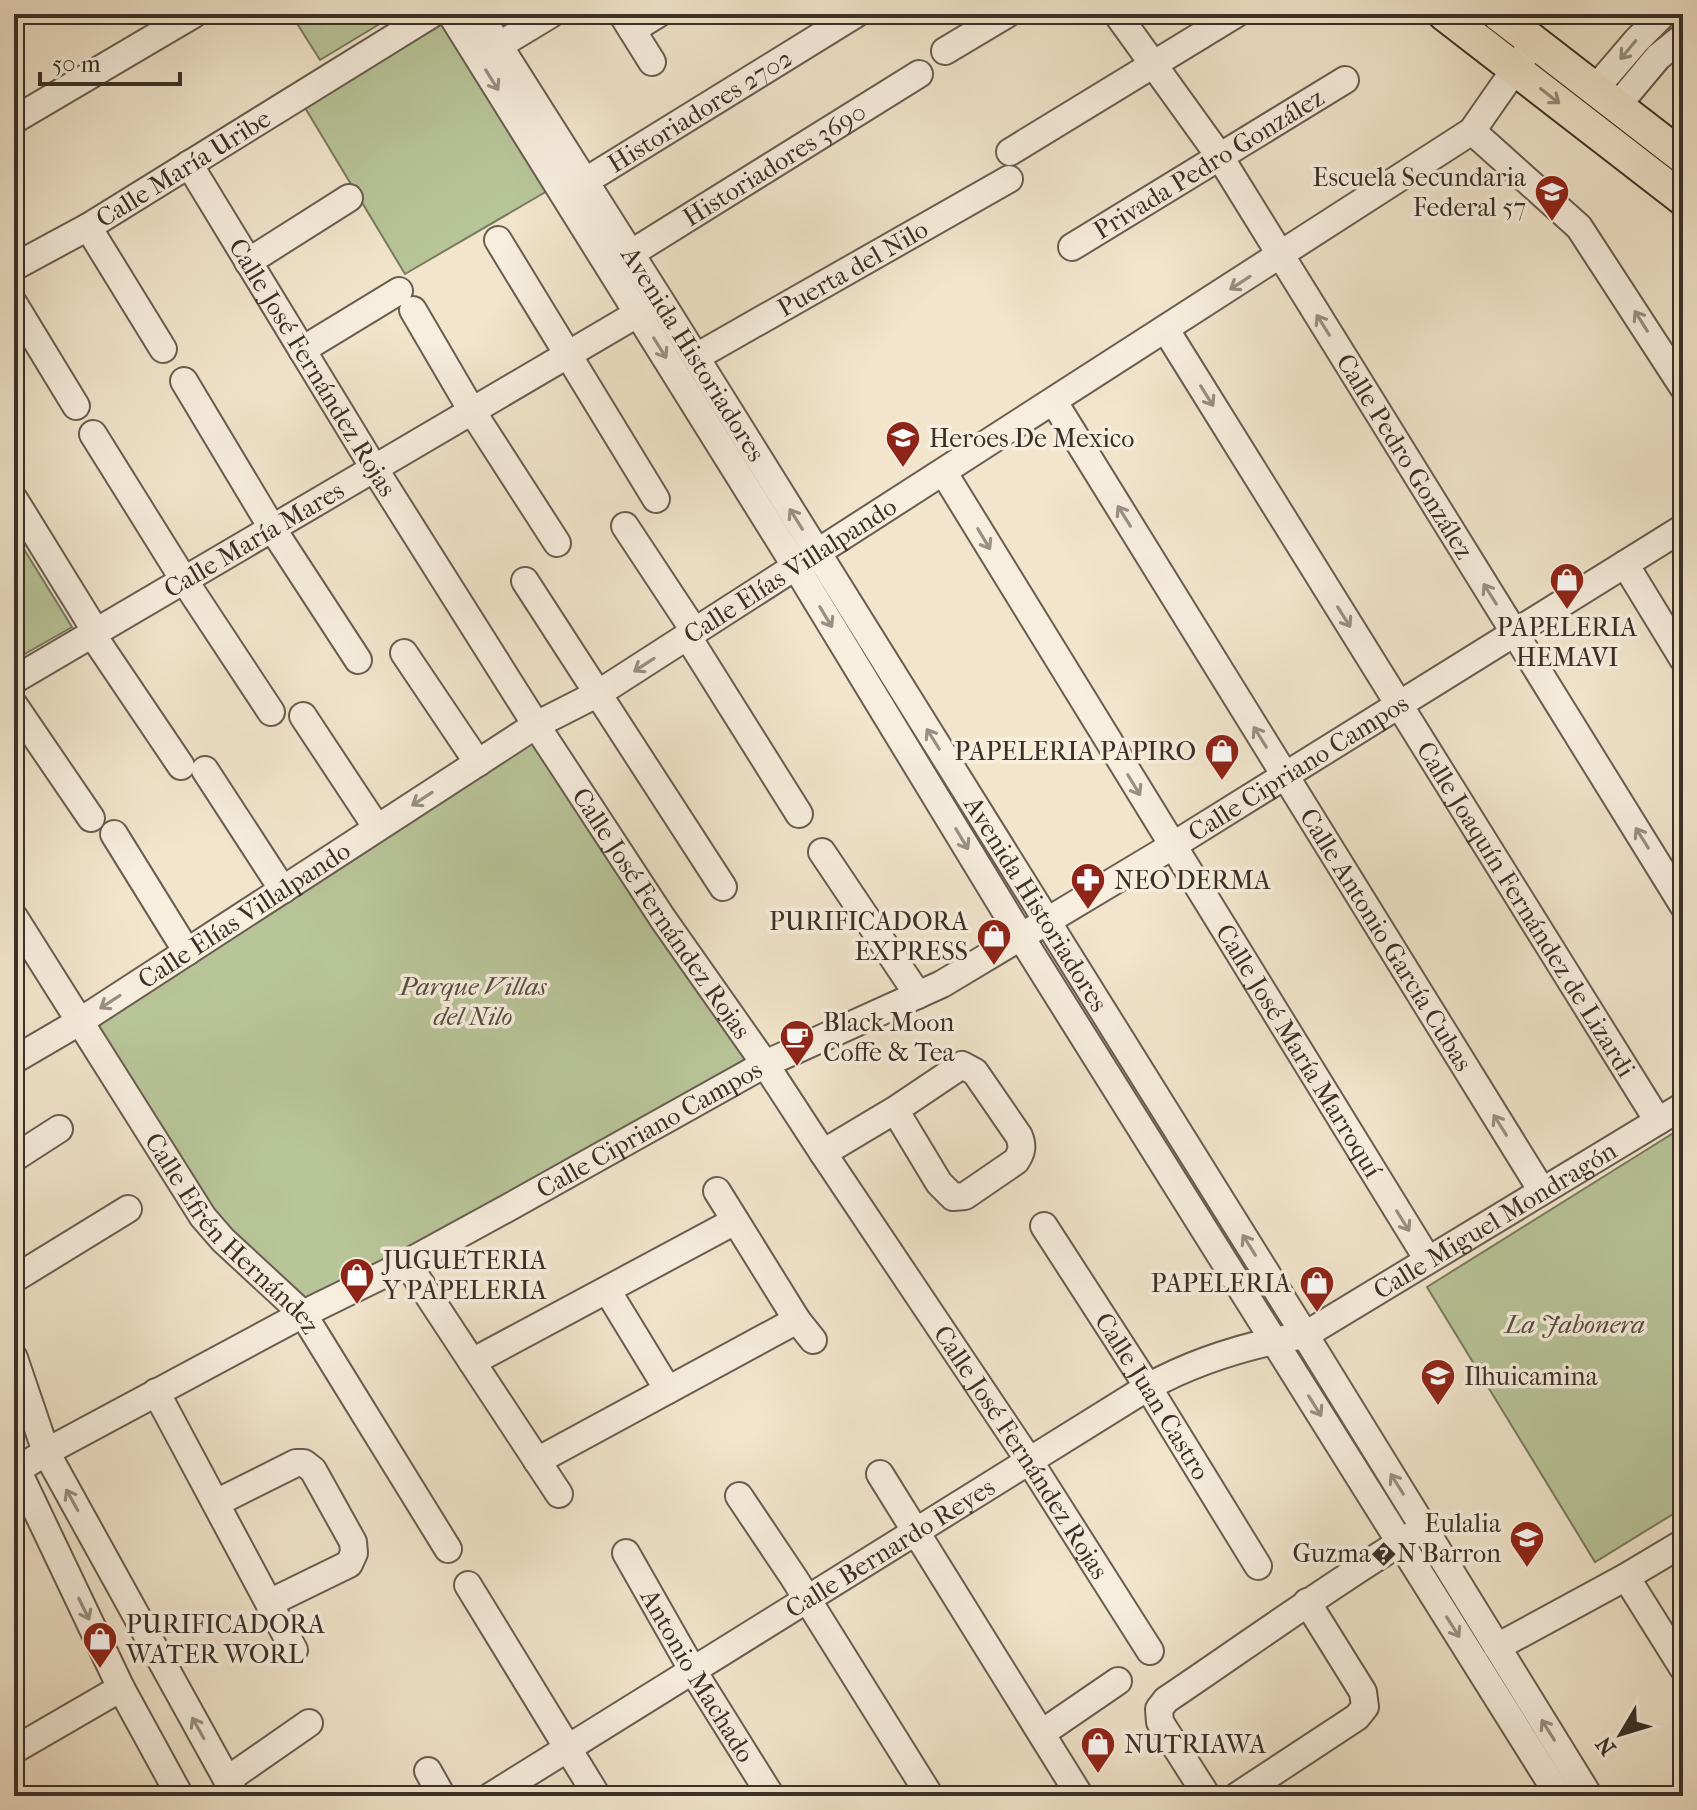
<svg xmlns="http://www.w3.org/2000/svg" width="1697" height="1810" font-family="'IM FELL French Canon',serif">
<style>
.green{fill:#b8c599;stroke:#7a7a60;stroke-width:2}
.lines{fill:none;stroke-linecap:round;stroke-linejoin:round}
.minor-casing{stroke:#695d50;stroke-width:30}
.major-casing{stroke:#3b3027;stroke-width:36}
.minor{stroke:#f7eede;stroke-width:26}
.major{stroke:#f2e5cc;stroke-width:32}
.oneway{stroke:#998f82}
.oneway2{stroke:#968a7a}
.labels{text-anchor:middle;stroke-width:7;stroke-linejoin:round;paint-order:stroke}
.street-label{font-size:26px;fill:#3b3027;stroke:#f7eede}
.poi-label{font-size:26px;fill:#3b3027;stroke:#f7eede;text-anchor:start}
.park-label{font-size:26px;font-style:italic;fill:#544e3e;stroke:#f7eede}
</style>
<rect width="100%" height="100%" fill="#f2e5cc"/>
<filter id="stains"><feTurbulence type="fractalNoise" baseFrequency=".0025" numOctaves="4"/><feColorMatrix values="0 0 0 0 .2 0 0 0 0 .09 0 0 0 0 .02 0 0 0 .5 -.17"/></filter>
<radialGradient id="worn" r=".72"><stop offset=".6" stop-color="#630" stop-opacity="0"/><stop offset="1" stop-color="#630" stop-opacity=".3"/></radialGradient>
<g class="green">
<polygon points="291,14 396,14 320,60"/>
<polygon points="444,20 549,190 405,274 304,106"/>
<polygon points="14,533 72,627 14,660"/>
<polygon points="536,741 754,1062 303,1306 216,1230 84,1022"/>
<polygon points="1683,1127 1683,1508 1595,1562 1427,1287"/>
</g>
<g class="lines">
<defs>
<g id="minor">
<polyline points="451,14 796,567 1021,937 1559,1796"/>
<path id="s1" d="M479 14 660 300 1305 1335 1589 1796"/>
<polyline points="622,14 652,62"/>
<path id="s2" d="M1117 14 1220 157 1683 905"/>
<polyline points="632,30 658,14"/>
<polyline points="498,46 551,14"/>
<polyline points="945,51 1007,14"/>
<polyline points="1595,89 1637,40 1663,14"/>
<polyline points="1617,106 1658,57 1683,37"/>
<polyline points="14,120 194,14"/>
<polyline points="1472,131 1579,227 1683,387"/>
<polyline points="1010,152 1236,14"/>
<path id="s3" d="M189 164 374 468 536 725 663 919 765 1064 823 1153 1030 1462 1150 1651"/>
<path id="s4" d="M584 182 856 14"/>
<polyline points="88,227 163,349"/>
<polyline points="498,240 656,499"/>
<path id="s5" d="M1072 247 1345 80"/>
<path id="s6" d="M630 254 919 74"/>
<polyline points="248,262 349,198"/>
<path id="s7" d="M14 267 88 227 432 14"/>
<polyline points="14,304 76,406"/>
<polyline points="413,310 472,411 557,543"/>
<path id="s8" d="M1166 330 1658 1121"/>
<polyline points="302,350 399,291"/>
<path id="s9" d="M696 357 1009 179"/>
<polyline points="184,381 272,528 358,660"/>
<path id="s10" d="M1054 402 1542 1191"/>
<polyline points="93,434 184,580 271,712"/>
<path id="s11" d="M944 473 1428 1260"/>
<polyline points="14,499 96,632"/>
<polyline points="625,526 695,632"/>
<polyline points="1625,564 1683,659"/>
<polyline points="525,581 723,887"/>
<polyline points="92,634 181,766"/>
<polyline points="688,637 799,814"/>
<polyline points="404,653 478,763"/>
<path id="s12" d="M14 680 654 304"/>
<polyline points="14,705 91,818"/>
<polyline points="303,716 377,828"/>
<polyline points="205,770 283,890"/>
<polyline points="114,834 187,952"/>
<polyline points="822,852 918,995"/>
<path id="s13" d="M14 917 203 1217 223 1240 303 1314 448 1549"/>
<path id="s14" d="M14 1060 79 1022 536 725 599 693 1472 131 1534 42"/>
<path d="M823 1153 895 1110 962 1065 975 1072 1019 1136C1023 1146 1022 1152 1016 1161L965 1196 953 1197 939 1183 895 1110"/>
<polyline points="14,1158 59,1129"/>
<polyline points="717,1191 797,1320 813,1340"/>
<path id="s15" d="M1044 1226 1148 1387 1258 1566"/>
<polyline points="407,1263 559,1494"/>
<polyline points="14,1279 128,1209"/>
<polyline points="607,1290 668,1390"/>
<polyline points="14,1358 46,1452 236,1796"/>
<polyline points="472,1362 735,1221"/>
<polyline points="156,1392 294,1650"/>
<polyline points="537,1461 797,1320"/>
<polyline points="14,1463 121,1688 180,1796"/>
<path id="s16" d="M14 1472 46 1452 303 1314 407 1263 504 1210 765 1064 942 984 1164 851 1683 528"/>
<polyline points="880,1474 1080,1796"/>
<polyline points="739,1496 794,1578 930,1796"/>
<polyline points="216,1503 296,1463 304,1463 313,1470 353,1542 354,1553 349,1564 269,1603"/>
<path id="s17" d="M626 1553 693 1671 771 1796"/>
<polyline points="1626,1577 1683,1668"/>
<polyline points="468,1585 597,1796"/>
<polyline points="1497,1647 1626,1577 1683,1543"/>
<polyline points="1042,1733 1118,1681"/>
<polyline points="14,1750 121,1688"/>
<polyline points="428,1771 442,1796"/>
<polyline points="227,1780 309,1723"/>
<path id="s18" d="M491 1796 1148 1387C1195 1361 1252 1344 1305 1335L1683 1106"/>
<path d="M1207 1796 1160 1722 1159 1709 1166 1700C1249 1644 1329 1586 1414 1534"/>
<polyline points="1237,1796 1357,1717 1365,1707 1363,1692 1307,1602"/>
</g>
<g id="major">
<polyline points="1444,14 1683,199"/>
<polyline points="1498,14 1683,157"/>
</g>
</defs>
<use href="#minor" class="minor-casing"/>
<use href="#major" class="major-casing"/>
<use href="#minor" class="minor"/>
<use href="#major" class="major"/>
</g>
<defs><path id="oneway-shaft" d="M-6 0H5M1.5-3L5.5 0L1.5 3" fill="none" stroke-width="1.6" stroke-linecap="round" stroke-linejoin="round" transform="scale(2)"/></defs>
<g class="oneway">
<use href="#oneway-shaft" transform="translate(1628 50) rotate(130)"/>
<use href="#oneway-shaft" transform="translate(492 80) rotate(58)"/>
<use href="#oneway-shaft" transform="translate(1240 283) rotate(147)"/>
<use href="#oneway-shaft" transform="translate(1641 321) rotate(-122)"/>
<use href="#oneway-shaft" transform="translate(1323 325) rotate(-122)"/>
<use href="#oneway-shaft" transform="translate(660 348) rotate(58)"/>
<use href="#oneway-shaft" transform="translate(1207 396) rotate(58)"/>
<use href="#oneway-shaft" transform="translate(1124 516) rotate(-122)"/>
<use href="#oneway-shaft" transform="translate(796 519) rotate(-122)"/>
<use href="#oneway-shaft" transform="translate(984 539) rotate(59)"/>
<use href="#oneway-shaft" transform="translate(1490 594) rotate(-122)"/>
<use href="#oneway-shaft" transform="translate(826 617) rotate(59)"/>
<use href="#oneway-shaft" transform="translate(1344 617) rotate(58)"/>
<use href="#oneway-shaft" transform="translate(644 665) rotate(147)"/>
<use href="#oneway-shaft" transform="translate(1260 737) rotate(-122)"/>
<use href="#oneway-shaft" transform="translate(933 739) rotate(-122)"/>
<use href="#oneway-shaft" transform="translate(1134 785) rotate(59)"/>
<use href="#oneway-shaft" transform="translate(422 799) rotate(147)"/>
<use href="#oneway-shaft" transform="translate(1642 838) rotate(-122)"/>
<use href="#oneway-shaft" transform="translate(962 839) rotate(59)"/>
<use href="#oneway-shaft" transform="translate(110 1002) rotate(147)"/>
<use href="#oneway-shaft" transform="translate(1500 1125) rotate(-122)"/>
<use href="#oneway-shaft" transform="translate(1403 1221) rotate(58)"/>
<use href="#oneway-shaft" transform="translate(1249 1245) rotate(-122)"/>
<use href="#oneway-shaft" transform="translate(1315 1406) rotate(58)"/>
<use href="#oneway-shaft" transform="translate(1397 1484) rotate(-122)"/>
<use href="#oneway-shaft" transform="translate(72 1500) rotate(-119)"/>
<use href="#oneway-shaft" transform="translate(84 1609) rotate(64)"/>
<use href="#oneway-shaft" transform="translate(1453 1627) rotate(58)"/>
<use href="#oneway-shaft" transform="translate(198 1728) rotate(-119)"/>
<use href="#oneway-shaft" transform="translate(1548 1730) rotate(-122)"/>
</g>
<use class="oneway2" href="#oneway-shaft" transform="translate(1550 96) rotate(38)"/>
<defs>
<symbol id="school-pin" viewBox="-11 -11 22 30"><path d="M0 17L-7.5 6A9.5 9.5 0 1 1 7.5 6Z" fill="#8f2418" stroke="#f7eede"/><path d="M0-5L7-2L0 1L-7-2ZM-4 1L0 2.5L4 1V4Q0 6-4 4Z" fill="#fff"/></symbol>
<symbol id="shop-pin" viewBox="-11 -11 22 30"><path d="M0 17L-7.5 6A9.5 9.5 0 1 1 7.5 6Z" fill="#8f2418" stroke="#f7eede"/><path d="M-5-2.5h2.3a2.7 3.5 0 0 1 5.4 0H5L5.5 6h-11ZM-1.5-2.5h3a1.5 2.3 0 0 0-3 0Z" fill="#fff"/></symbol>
<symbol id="pharmacy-pin" viewBox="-11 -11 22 30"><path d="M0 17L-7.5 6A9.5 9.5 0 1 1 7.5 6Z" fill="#8f2418" stroke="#f7eede"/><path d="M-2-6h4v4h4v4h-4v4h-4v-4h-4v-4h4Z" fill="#fff"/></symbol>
<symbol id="cafe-pin" viewBox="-11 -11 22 30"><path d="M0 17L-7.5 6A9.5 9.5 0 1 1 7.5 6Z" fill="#8f2418" stroke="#f7eede"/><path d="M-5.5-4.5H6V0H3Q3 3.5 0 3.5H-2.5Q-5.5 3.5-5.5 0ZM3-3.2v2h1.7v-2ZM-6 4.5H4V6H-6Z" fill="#fff"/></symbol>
</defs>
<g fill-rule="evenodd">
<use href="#school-pin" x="1532" y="172" width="40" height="54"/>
<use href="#school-pin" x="883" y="418" width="40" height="54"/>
<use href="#shop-pin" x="1547" y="560" width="40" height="54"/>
<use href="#shop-pin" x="1202" y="731" width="40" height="54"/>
<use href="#pharmacy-pin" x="1068" y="860" width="40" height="54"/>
<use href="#shop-pin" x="974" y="916" width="40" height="54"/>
<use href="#cafe-pin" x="777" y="1017" width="40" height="54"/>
<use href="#shop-pin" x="337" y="1255" width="40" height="54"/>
<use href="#shop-pin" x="1297" y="1263" width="40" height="54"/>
<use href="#school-pin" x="1418" y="1356" width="40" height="54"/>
<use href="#school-pin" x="1507" y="1518" width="40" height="54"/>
<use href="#shop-pin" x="80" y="1619" width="40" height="54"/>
<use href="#shop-pin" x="1078" y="1724" width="40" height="54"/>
</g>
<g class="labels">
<g class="street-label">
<text dy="9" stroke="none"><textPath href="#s4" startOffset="136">Historiadores 2702</textPath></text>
<text dy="9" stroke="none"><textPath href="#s5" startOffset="160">Privada Pedro González</textPath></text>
<text dy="9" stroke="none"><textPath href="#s6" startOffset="170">Historiadores 3690</textPath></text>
<text dy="9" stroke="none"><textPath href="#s7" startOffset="196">Calle María Uribe</textPath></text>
<text dy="9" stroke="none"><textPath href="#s9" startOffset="180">Puerta del Nilo</textPath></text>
<text dy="9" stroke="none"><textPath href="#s1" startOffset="402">Avenida Historiadores</textPath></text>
<text dy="9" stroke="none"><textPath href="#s3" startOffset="238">Calle José Fernández Rojas</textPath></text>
<text dy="9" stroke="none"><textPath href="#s2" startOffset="528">Calle Pedro González</textPath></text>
<text dy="9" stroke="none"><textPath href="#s12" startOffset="278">Calle María Mares</textPath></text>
<text dy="9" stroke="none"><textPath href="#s14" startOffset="918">Calle Elías Villalpando</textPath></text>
<text dy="9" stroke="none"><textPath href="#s16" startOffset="1466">Calle Cipriano Campos</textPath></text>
<text dy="9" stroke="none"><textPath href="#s1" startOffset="1050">Avenida Historiadores</textPath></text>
<text dy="9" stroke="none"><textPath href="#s8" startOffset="682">Calle Joaquín Fernández de Lizardi</textPath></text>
<text dy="9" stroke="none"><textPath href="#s3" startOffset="886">Calle José Fernández Rojas</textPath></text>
<text dy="9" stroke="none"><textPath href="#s14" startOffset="272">Calle Elías Villalpando</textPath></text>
<text dy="9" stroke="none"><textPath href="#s10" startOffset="632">Calle Antonio García Cubas</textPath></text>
<text dy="9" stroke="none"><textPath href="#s11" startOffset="678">Calle José María Marroquí</textPath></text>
<text dy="9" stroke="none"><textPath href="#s16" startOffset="722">Calle Cipriano Campos</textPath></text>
<text dy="9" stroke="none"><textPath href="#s18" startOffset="1162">Calle Miguel Mondragón</textPath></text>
<text dy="9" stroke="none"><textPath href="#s13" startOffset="386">Calle Efrén Hernández</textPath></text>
<text dy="9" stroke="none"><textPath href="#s15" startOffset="202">Calle Juan Castro</textPath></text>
<text dy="9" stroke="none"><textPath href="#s3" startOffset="1534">Calle José Fernández Rojas</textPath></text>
<text dy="9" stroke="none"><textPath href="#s18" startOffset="470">Calle Bernardo Reyes</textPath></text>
<text dy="9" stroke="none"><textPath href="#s17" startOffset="142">Antonio Machado</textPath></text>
</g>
<g class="poi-label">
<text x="1526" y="186" text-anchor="end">Escuela Secundaria<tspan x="1526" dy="30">Federal 57</tspan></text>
<text x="929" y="447">Heroes De Mexico</text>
<text x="1567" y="636" text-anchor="middle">PAPELERIA<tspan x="1567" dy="30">HEMAVI</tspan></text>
<text x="1196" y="760" text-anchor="end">PAPELERIA PAPIRO</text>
<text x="1114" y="889">NEO DERMA</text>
<text x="968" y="930" text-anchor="end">PURIFICADORA<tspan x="968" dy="30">EXPRESS</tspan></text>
<text x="823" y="1031">Black Moon<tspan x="823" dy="30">Coffe &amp; Tea</tspan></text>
<text x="383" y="1269">JUGUETERIA<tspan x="383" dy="30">Y PAPELERIA</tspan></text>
<text x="1291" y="1292" text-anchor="end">PAPELERIA</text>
<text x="1464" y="1385">Ilhuicamina</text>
<text x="1501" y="1532" text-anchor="end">Eulalia<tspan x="1501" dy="30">Guzma�N Barron</tspan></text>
<text x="126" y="1633">PURIFICADORA<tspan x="126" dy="30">WATER WORL</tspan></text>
<text x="1124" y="1753">NUTRIAWA</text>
</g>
<g class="park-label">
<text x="473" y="995">Parque Villas<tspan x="473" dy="30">del Nilo</tspan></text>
<text x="1575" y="1333">La Jabonera</text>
</g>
</g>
<rect width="1697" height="1810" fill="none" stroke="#f2e5cc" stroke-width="48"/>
<rect x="16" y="16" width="1665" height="1778" fill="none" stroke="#3b3027" stroke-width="4"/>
<rect x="24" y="24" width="1649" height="1762" fill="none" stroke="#3b3027" stroke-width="2"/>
<g transform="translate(1621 1734) rotate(232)" stroke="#f7eede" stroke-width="6" paint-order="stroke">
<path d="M0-6L14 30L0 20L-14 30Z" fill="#3b3027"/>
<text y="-12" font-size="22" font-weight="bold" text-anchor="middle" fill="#3b3027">N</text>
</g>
<path d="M40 72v12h140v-12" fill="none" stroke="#3b3027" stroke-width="4"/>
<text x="52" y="72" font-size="24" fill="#3b3027" stroke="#f7eede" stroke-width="6" paint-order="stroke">50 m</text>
<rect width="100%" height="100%" filter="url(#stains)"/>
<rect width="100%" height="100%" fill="url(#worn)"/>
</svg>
